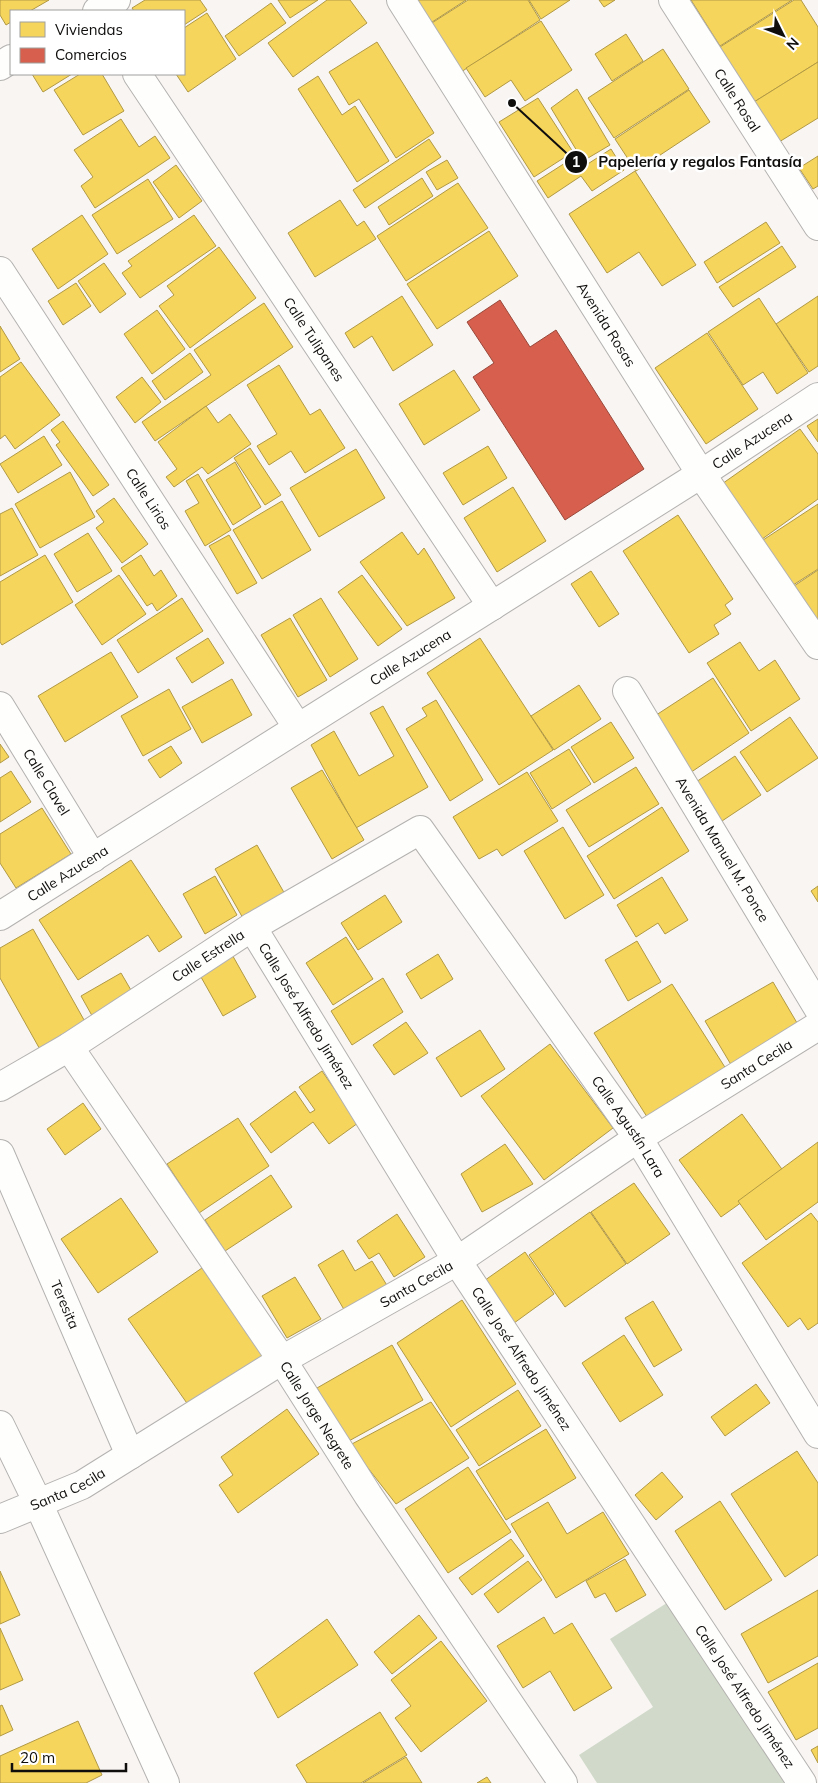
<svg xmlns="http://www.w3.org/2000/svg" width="818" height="1783" font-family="Mulish,sans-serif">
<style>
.forest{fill:#d1daca}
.homes{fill:#f6d55c;stroke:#b19944}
.shops{fill:#d6604d;stroke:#9a473a}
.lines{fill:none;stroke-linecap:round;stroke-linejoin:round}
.street-casing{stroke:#b4b2b0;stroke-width:30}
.street{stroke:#fefefd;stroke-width:28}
.labels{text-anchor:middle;stroke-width:5;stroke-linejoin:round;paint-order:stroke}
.street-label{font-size:14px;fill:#0f0e0d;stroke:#fff}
.leader{fill:none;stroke:#0f0e0d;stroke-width:2}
.callout-dot{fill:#0f0e0d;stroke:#fff;stroke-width:2}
.mark-label{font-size:15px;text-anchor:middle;font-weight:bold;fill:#fff}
.callout-label{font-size:15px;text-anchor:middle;font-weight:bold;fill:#0f0e0d;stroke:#fff;stroke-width:5;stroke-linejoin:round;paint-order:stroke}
</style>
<rect width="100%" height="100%" fill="#f8f5f3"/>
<polygon class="forest" points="670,1601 787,1783 597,1783 579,1755 653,1707 610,1639"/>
<g class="homes">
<polygon points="0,0 49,0 30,11 11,11 11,22 6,25 0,15"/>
<polygon points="145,0 200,0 207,10 184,25 184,11 134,11 132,8"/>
<polygon points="278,0 318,0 290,18"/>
<polygon points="327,0 350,0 367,23 293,77 268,43"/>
<polygon points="413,0 466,0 429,24"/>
<polygon points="468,0 528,0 540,20 455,76 424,28"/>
<polygon points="529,0 570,0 541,19"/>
<polygon points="599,0 615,0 604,7"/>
<polygon points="691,0 792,0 720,46"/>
<polygon points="794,0 801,0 818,27 818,62 754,102 720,47"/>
<polygon points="271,3 286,23 239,56 225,36"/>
<polygon points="207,13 236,59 188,92 176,74 184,74 184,28"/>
<polygon points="541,21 572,70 525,101 511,80 485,97 466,68"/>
<polygon points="626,34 643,61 612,81 595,54"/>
<polygon points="377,42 434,133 396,158 359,99 349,105 329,72"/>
<polygon points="663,49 689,89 614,138 588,98"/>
<polygon points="818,62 818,118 779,142 754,102"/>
<polygon points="32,74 72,74 43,92"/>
<polygon points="80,74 102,74 124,111 83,135 54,90"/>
<polygon points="318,76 342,115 355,106 389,161 357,182 298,89"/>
<polygon points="577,89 610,145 583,161 551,108"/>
<polygon points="689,90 710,122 636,171 615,139"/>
<polygon points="538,98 573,152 534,177 499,122"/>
<polygon points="121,119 139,147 155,136 170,158 95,208 81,186 93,177 74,150"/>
<polygon points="429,139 441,157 365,208 353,190"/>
<polygon points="611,149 624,170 592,191 581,176 548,198 537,181 576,156 583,167"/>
<polygon points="818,156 818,186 813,189 799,168"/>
<polygon points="447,160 458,178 437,190 426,172"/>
<polygon points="176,165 202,201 179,218 153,182"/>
<polygon points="635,171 696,265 662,286 639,252 607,273 569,214"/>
<polygon points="422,178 433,196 389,225 378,207"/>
<polygon points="148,179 173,219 117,254 92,215"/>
<polygon points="458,183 488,228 406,281 377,236"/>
<polygon points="340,200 357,226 364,221 376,239 315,277 288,233"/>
<polygon points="82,215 108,254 58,289 32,249"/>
<polygon points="194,215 216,246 140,298 122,273 132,266 128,261"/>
<polygon points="766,222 780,243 717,283 704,262"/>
<polygon points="489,231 518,276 437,329 407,284"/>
<polygon points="782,246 796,267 733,307 719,287"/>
<polygon points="219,247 256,298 190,348 159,306 174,295 167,286"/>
<polygon points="104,263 126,294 100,313 78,281"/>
<polygon points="76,283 91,306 63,325 48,301"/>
<polygon points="402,296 433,345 393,371 372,336 354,348 345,333"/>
<polygon points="818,296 818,366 809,372 776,324"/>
<polygon points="759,298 808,373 777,394 763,372 743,385 708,332"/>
<polygon points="264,303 293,347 155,441 142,422 211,375 194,350"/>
<polygon points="157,310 185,349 152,374 124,334"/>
<polygon points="0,326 20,359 0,372"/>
<polygon points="707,333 758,409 706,444 655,368"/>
<polygon points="190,353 203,372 165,400 152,381"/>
<polygon points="21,362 60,415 15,449 5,435 0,439 0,377"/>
<polygon points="279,365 310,415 320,409 345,448 305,473 291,451 269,465 257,446 277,434 247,385"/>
<polygon points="454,370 480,410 424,445 399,404"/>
<polygon points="142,377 161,402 135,423 116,397"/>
<polygon points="206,406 218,423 230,414 251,444 208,474 202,467 174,487 166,477 177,469 158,442"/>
<polygon points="818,419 818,442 807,426"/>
<polygon points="63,421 109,485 93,496 56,445 60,442 51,430"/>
<polygon points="800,429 818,454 818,499 758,542 719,486"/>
<polygon points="44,436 62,465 18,493 0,464"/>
<polygon points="488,446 507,478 463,505 443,473"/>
<polygon points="250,448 281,495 265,505 234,458"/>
<polygon points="356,449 385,498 319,537 290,488"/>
<polygon points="235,462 261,507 233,525 206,480"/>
<polygon points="70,472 95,517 40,548 15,504"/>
<polygon points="198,474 231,530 205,546 185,511 199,503 186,481"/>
<polygon points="513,487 546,541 497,572 464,518"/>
<polygon points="114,498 148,544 122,563 96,528 104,522 96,511"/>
<polygon points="282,501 311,550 262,579 233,530"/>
<polygon points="818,504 818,569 790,587 760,542"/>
<polygon points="12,508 38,555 0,576 0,514"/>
<polygon points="678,515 733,599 725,605 731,614 714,625 719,634 689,653 623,551"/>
<polygon points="402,532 418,555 424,548 455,598 407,626 360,562"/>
<polygon points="88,533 112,571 77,592 54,554"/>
<polygon points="229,535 257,583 237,594 209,546"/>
<polygon points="45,555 73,602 2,645 0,642 0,582"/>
<polygon points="141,555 154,576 161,570 177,596 157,611 152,603 147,606 121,568"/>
<polygon points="818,570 818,628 791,588"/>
<polygon points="591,571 619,614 599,627 571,584"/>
<polygon points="119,575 146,614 102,645 75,605"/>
<polygon points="362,575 402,629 378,646 338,592"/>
<polygon points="182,598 203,631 138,673 117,640"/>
<polygon points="321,598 358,659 330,677 293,615"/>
<polygon points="290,618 327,680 298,697 261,635"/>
<polygon points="208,638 224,663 192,683 176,658"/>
<polygon points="480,638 553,750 499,785 427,673"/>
<polygon points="740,642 759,671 775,660 800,699 751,731 707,663"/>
<polygon points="111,652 138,697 65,742 38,696"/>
<polygon points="713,678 749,733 684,777 647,721"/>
<polygon points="232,679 252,715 202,743 182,707"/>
<polygon points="579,685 601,719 554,750 531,716"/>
<polygon points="169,689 191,729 143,756 121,716"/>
<polygon points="436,700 483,780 450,801 406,729 427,716 422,708"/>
<polygon points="383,706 428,787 356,828 311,745 334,731 359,776 394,756 370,713"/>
<polygon points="790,717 818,758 767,792 740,752"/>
<polygon points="611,722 634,758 594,783 571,747"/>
<polygon points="0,744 9,757 0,763"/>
<polygon points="171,746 182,763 160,778 148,760"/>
<polygon points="569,749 591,784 552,809 530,773"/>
<polygon points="735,756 761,795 716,825 690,786"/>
<polygon points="636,767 659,804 589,847 566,810"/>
<polygon points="322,770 364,840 332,859 291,788"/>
<polygon points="11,771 31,802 0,822 0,778"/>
<polygon points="527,772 558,821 502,856 497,849 479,859 453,817"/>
<polygon points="662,807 689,851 614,899 587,856"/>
<polygon points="42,808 71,854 16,888 0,863 0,834"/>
<polygon points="563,827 604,895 565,919 524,851"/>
<polygon points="257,845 286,896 244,920 215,869"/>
<polygon points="131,860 182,937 159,952 148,935 78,980 39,920"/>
<polygon points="215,876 237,915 205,934 183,894"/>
<polygon points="662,877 688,920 665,934 658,923 636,937 617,905"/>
<polygon points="818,886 818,902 811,891"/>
<polygon points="385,895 402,922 358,950 341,923"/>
<polygon points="33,929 88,1027 42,1053 0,978 0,948"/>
<polygon points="346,937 373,979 333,1005 306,963"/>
<polygon points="637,941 661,982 628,1001 605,960"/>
<polygon points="230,951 256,997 223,1016 197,970"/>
<polygon points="438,954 453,979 421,999 406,974"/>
<polygon points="121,973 135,997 95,1021 81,996"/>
<polygon points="383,978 403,1012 352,1045 331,1011"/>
<polygon points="773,982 800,1028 733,1068 705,1021"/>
<polygon points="672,984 728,1072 649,1120 594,1033"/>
<polygon points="406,1022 428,1053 394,1075 373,1045"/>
<polygon points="480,1030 505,1069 461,1097 436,1058"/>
<polygon points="550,1044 613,1128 544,1180 481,1096"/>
<polygon points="322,1071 358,1123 329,1144 313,1122 271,1153 250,1124 295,1091 310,1113 315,1110 299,1087"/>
<polygon points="83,1103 101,1129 65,1155 47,1129"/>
<polygon points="742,1114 784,1172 721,1217 679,1160"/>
<polygon points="238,1118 269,1166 199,1213 167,1164"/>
<polygon points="818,1142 818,1202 766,1240 738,1201"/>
<polygon points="505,1144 533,1184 482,1212 461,1174"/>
<polygon points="271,1175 292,1207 225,1251 205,1220"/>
<polygon points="634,1183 670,1234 627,1264 591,1212"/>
<polygon points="121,1198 158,1252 98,1293 61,1239"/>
<polygon points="590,1212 626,1264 565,1307 529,1255"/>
<polygon points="811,1213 818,1222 818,1323 808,1330 800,1318 788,1327 742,1263"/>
<polygon points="397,1214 425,1257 394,1277 379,1253 369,1259 357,1241"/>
<polygon points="343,1250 355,1271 372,1261 388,1287 346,1313 318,1265"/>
<polygon points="525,1252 554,1294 510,1326 481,1283"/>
<polygon points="202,1268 264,1358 191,1409 128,1319"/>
<polygon points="295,1277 321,1319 287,1338 262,1296"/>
<polygon points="462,1300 516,1384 451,1427 397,1343"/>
<polygon points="653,1301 682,1350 654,1367 625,1318"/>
<polygon points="624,1335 663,1395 620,1422 582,1363"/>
<polygon points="392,1345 423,1400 347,1442 317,1388"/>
<polygon points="756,1384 770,1403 725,1436 711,1417"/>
<polygon points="518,1390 541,1426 479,1466 456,1430"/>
<polygon points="431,1402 469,1458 396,1504 350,1445"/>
<polygon points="287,1409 319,1454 238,1513 219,1485 233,1475 221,1457"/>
<polygon points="546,1429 576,1478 506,1520 476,1471"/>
<polygon points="797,1451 818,1483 818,1555 785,1577 731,1494"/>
<polygon points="468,1467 511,1532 448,1573 405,1509"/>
<polygon points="662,1472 683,1497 656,1520 635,1495"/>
<polygon points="720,1501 772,1580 725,1610 675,1531"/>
<polygon points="548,1502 567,1534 603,1512 629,1554 556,1598 511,1524"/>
<polygon points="511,1539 524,1556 472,1595 459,1578"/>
<polygon points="625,1559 646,1595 616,1612 605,1593 595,1598 586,1581"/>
<polygon points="528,1561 542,1580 498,1613 484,1594"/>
<polygon points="0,1571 20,1615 0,1624"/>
<polygon points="818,1590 818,1656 768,1683 741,1634"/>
<polygon points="419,1615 437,1638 392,1674 374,1652"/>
<polygon points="544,1617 554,1634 572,1623 612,1688 574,1711 550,1671 523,1688 497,1646"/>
<polygon points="327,1619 358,1665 278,1718 254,1673"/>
<polygon points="0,1628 23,1680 0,1690"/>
<polygon points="441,1641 487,1701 421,1752 395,1718 411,1706 391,1680"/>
<polygon points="818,1663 818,1728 796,1740 768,1692"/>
<polygon points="2,1705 13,1730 0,1736 0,1706"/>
<polygon points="380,1712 407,1755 361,1783 307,1783 296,1765"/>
<polygon points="78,1721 102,1775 86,1783 0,1783 0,1756"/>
<polygon points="818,1746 818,1763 811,1750"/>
<polygon points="406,1757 422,1783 363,1783"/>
<polygon points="487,1777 491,1783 477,1783"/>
</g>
<polygon class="shops" points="500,300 530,347 556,330 644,469 565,520 473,377 494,363 467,322"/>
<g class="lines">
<defs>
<g id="street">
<path id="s1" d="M401 0 701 474 818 645"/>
<path id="s2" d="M673 0 818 226"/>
<polyline points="97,11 116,0"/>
<polyline points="0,66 11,59"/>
<path id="s3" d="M137 74 492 606"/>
<path id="s4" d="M0 271 298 728"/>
<path id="s5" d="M627 691 818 1008"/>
<path id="s6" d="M0 706 93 858"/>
<path id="s7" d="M0 916 701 474 818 397"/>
<path id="s8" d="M252 927 457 1261 802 1783"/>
<path id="s9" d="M69 1047 282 1360 368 1495 563 1783"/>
<path id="s10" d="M0 1087 69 1047 252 927 420 830 638 1138 818 1434"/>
<path id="s11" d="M0 1154 130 1455"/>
<polyline points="0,1425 38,1503 165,1783"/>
<path id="s12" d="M0 1519 82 1485 282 1360 457 1261 638 1138 818 1026"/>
</g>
</defs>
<use href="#street" class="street-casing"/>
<use href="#street" class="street"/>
</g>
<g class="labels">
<g class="street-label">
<text dy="5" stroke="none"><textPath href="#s2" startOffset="119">Calle Rosal</textPath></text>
<text dy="5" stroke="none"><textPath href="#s1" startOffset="384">Avenida Rosas</textPath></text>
<text dy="5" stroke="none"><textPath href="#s3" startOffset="319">Calle Tulipanes</textPath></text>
<text dy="5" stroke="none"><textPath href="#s7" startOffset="890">Calle Azucena</textPath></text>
<text dy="5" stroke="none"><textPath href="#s4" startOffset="272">Calle Lirios</textPath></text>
<text dy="5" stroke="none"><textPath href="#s7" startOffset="485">Calle Azucena</textPath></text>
<text dy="5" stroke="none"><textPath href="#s6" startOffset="89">Calle Clavel</textPath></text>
<text dy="5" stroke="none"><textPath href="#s5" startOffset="185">Avenida Manuel M. Ponce</textPath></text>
<text dy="5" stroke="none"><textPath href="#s7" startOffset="80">Calle Azucena</textPath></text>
<text dy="5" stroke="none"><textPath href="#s10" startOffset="246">Calle Estrella</textPath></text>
<text dy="5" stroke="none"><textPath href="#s8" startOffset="104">Calle José Alfredo Jiménez</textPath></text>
<text dy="5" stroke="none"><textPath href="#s12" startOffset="884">Santa Cecila</textPath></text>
<text dy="5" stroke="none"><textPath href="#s10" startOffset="855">Calle Agustín Lara</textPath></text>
<text dy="5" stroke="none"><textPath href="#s12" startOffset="479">Santa Cecila</textPath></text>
<text dy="5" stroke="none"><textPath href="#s11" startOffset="164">Teresita</textPath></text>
<text dy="5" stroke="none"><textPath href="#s8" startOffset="509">Calle José Alfredo Jiménez</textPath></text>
<text dy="5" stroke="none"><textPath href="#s9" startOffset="444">Calle Jorge Negrete</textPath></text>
<text dy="5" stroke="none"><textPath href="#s12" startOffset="74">Santa Cecila</textPath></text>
<text dy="5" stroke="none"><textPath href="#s8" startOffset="914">Calle José Alfredo Jiménez</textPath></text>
</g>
</g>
<path class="leader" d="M512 103L576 162"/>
<g class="callout-dot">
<circle cx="512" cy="103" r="5"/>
<circle cx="576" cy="162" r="12"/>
</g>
<g class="mark-label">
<text x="576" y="167">1</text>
</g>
<g class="callout-label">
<text x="700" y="167">Papelería y regalos Fantasía</text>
</g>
<rect x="10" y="10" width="175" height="65" fill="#ffffff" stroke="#9f9f9e"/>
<rect x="20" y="22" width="25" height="15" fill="#f6d55c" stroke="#9f9f9e"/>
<text x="55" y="35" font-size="15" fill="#0f0e0d">Viviendas</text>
<rect x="20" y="48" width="25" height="15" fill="#d6604d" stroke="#9f9f9e"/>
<text x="55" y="60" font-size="15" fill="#0f0e0d">Comercios</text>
<g transform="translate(783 35) rotate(132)" stroke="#ffffff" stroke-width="4" paint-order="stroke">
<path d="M0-4L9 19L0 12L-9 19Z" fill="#0f0e0d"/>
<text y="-8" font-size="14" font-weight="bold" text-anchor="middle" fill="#0f0e0d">N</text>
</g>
<path d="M12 1763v8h114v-8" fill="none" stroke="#0f0e0d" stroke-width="2.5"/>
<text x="20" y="1763" font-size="15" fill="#0f0e0d" stroke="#ffffff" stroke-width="4" paint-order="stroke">20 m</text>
</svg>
